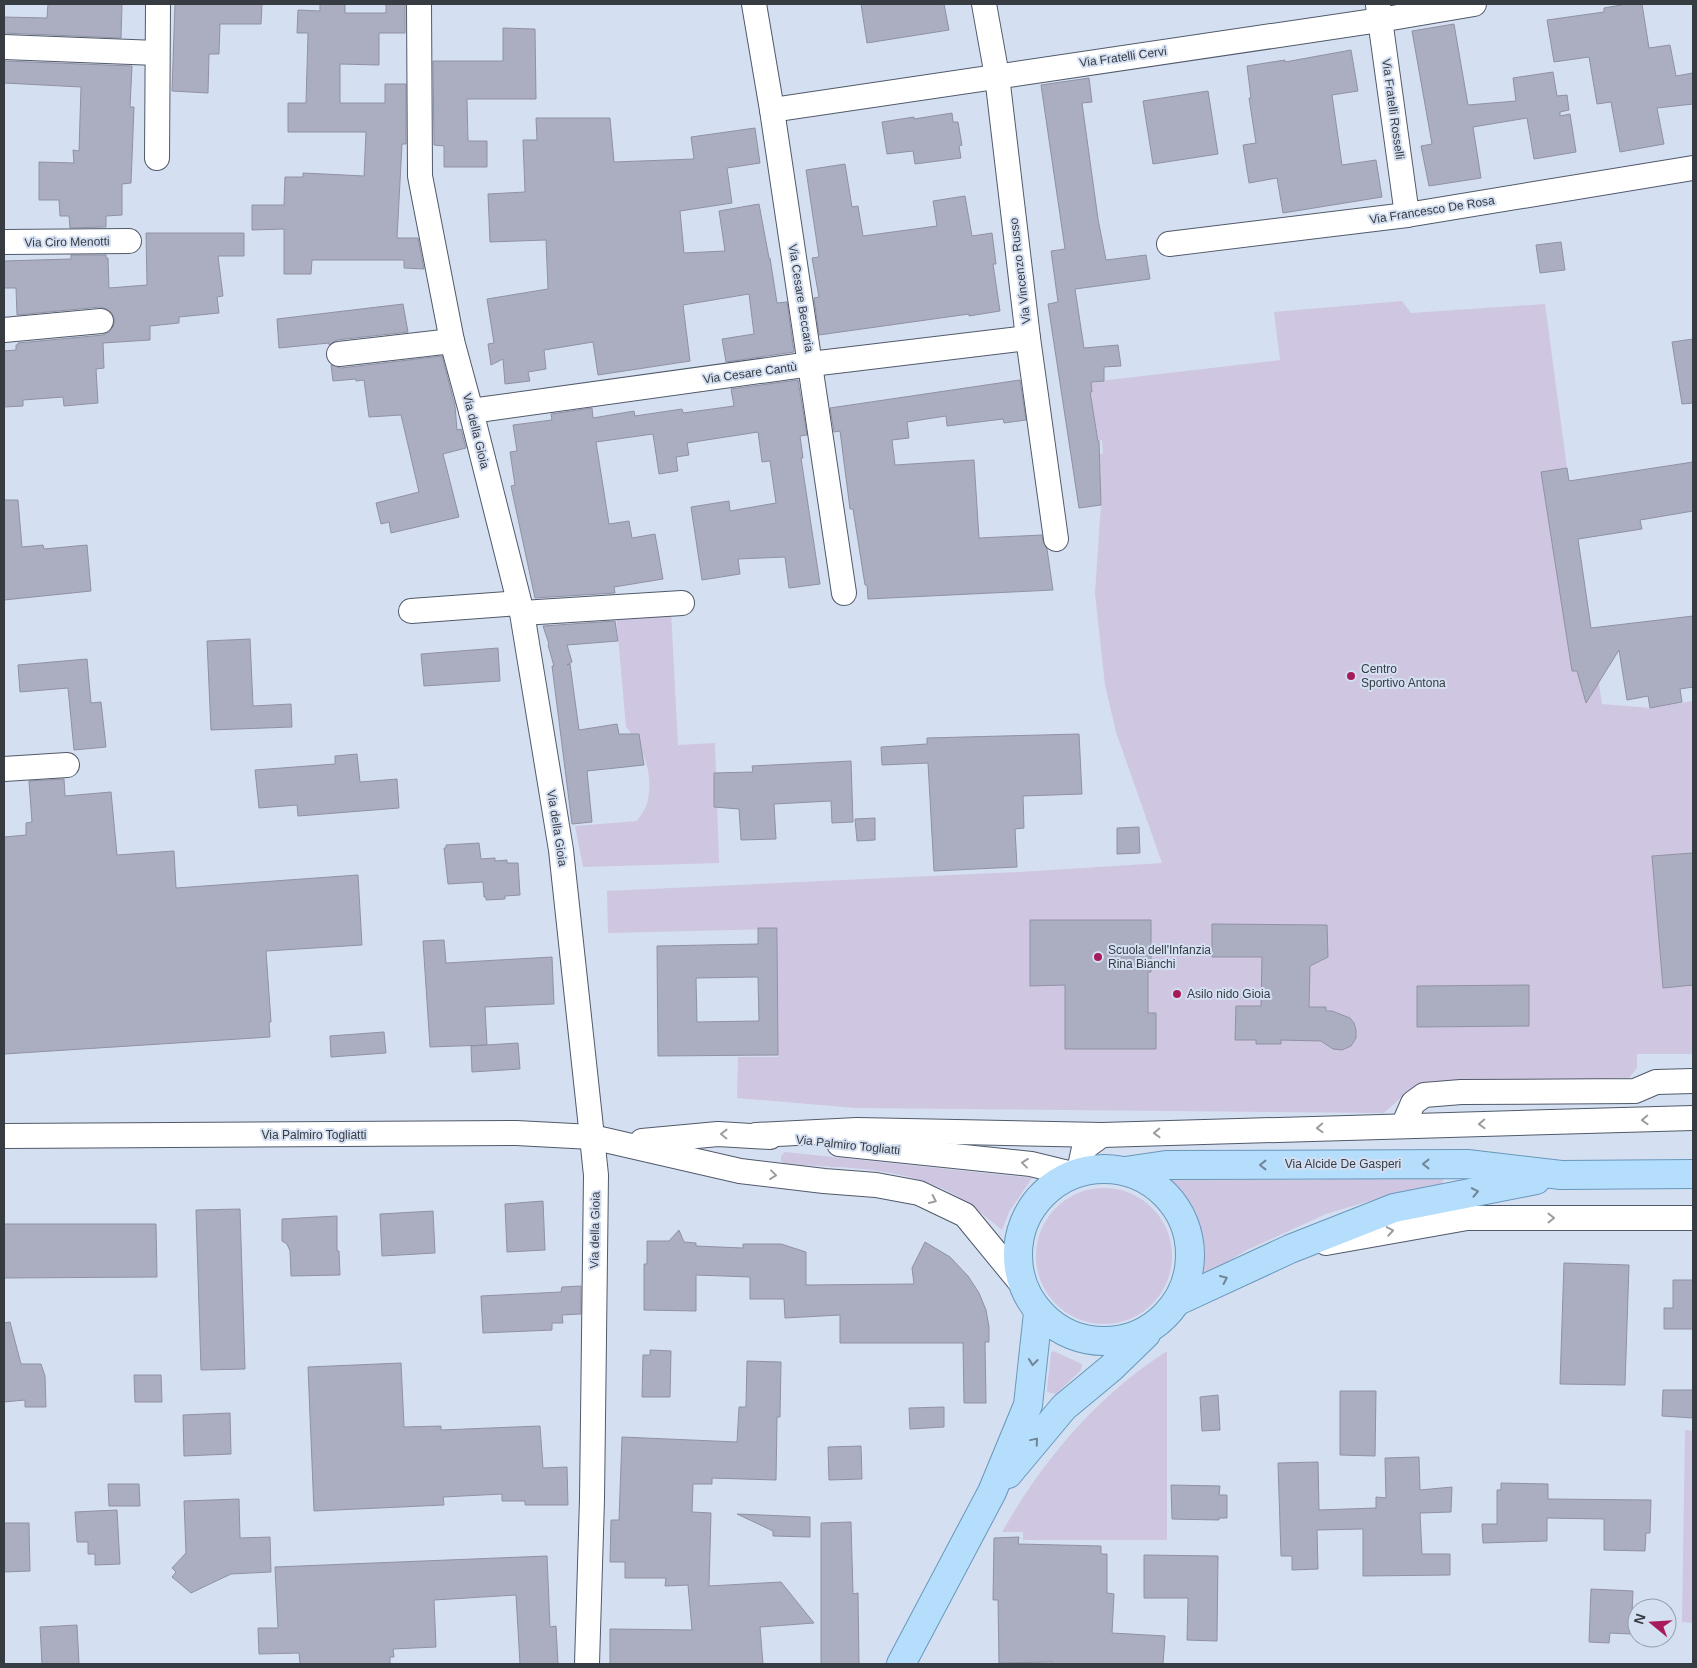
<svg xmlns="http://www.w3.org/2000/svg" width="1697" height="1668" font-family="Helvetica,sans-serif">
<style>
.green{fill:#cfc6e1}
.building{fill:#abadc0;stroke:#9092a4;fill-rule:evenodd}
.lines{fill:none;stroke-linecap:round;stroke-linejoin:round}
.minor-casing{stroke:#515a6a;stroke-width:26}
.major-casing{stroke:#6997ba;stroke-width:30}
.minor{stroke:#fff;stroke-width:24}
.major{stroke:#b5defc;stroke-width:28}
.oneway{stroke:#9b9ea1}
.oneway2{stroke:#708596}
.poi-dot{fill:#a81b5a;stroke:#d4dff1;stroke-width:2}
.labels{text-anchor:middle;stroke-width:4;stroke-linejoin:round;paint-order:stroke}
.street-label{font-size:12px;fill:#373c43;stroke:#d4dff1}
.poi-label{font-size:12px;fill:#373c43;stroke:#d4dff1;text-anchor:start}
</style>
<rect width="100%" height="100%" fill="#d4dff1"/>
<g class="green">
<polygon points="1402,301 1411,313 1545,304 1567,468 1602,704 1650,708 1693,701 1693,1054 1637,1054 1637,1068 1629,1078 1421,1085 1408,1091 1384,1113 856,1108 737,1098 738,1057 778,1057 778,929 608,933 607,891 1019,872 1162,863 1116,732 1105,685 1095,593 1101,505 1100,454 1103,454 1102,440 1099,441 1090,394 1092,392 1091,382 1280,360 1274,312"/>
<path d="M671 611 678 745 715 743 719 863 583 867 575 826 637 821C641 815 647 807 648 800 653 773 644 747 626 727L616 613Z"/>
<path d="M785 1152 1032 1178 1009 1212 1002 1230C986 1217 970 1203 953 1194 902 1166 841 1168 785 1164L781 1161V1156Z"/>
<polygon points="1378,1173 1444,1177 1442,1184 1393,1194 1326,1214 1247,1250 1202,1277 1202,1242 1192,1209 1171,1180 1320,1180"/>
<circle cx="1104" cy="1256" r="68"/>
<polygon points="1053,1351 1082,1364 1081,1370 1056,1394 1047,1392 1047,1389 1051,1353"/>
<path d="M1167 1351V1540H1023V1532H1002C1043 1460 1097 1396 1167 1351Z"/>
<polygon points="1685,1430 1693,1431 1693,1623 1682,1622"/>
</g>
<g class="building">
<polygon points="48,4 122,4 121,38 4,33 4,17 47,18"/>
<polygon points="175,4 262,4 261,24 220,24 219,54 209,54 208,93 172,91"/>
<polygon points="320,4 345,4 345,13 386,13 386,4 405,4 405,33 379,33 379,65 340,64 340,103 385,103 385,84 406,84 406,144 402,144 397,238 418,238 424,269 404,268 404,260 312,260 311,274 284,274 284,229 252,230 252,205 284,205 285,177 303,177 303,173 364,176 366,132 288,132 288,103 306,103 308,33 297,33 298,10 320,11"/>
<polygon points="861,4 944,4 949,30 867,43"/>
<polygon points="1627,4 1642,4 1649,48 1670,45 1676,76 1693,73 1693,104 1657,108 1664,144 1620,152 1611,102 1597,104 1589,57 1554,62 1547,20 1604,12 1604,8"/>
<polygon points="1454,24 1468,105 1516,101 1513,78 1553,72 1557,96 1567,95 1569,110 1560,112 1560,116 1570,114 1576,152 1534,159 1527,118 1473,127 1481,178 1429,186 1421,146 1432,144 1412,31"/>
<polygon points="503,28 535,29 536,99 467,99 468,141 487,141 487,167 444,167 444,146 434,145 433,61 503,61"/>
<polygon points="1351,50 1358,91 1332,95 1342,165 1376,160 1382,197 1283,213 1277,178 1249,183 1243,145 1256,143 1249,98 1251,98 1247,66 1285,60 1285,62"/>
<polygon points="4,61 132,66 130,107 134,107 131,183 122,184 122,215 106,216 106,227 70,228 69,216 60,216 59,200 39,200 39,162 74,163 73,150 79,151 81,87 4,83"/>
<polygon points="1089,78 1092,102 1082,103 1098,219 1106,260 1146,255 1150,279 1075,289 1084,348 1118,345 1121,366 1104,367 1104,381 1091,382 1092,392 1090,392 1098,441 1099,441 1101,505 1079,508 1048,304 1058,302 1051,251 1065,249 1041,85"/>
<polygon points="1208,91 1218,154 1153,164 1143,101"/>
<polygon points="952,113 953,122 958,122 962,145 959,146 961,158 915,164 913,151 887,154 882,122 914,117 914,119"/>
<polygon points="536,118 610,118 614,162 694,159 691,137 755,128 760,163 727,168 732,203 680,211 684,253 725,251 719,211 759,204 769,258 770,258 777,303 787,302 794,352 726,362 722,339 754,334 749,294 683,305 690,361 598,375 593,342 544,350 546,369 528,372 530,381 505,384 503,359 491,365 488,344 494,343 487,299 548,289 546,240 490,242 488,194 525,192 523,140 537,140"/>
<polygon points="845,164 852,207 858,206 863,236 937,226 933,201 965,196 972,236 992,233 996,264 993,264 1000,311 969,316 969,314 819,335 814,298 819,297 812,258 819,257 806,170"/>
<polygon points="146,233 244,233 244,256 218,256 223,296 217,297 219,313 179,317 179,323 150,326 150,340 103,343 104,368 96,369 98,403 64,406 63,397 23,400 23,406 4,407 4,351 16,350 16,345 18,345 18,343 103,335 109,332 113,327 115,320 112,313 107,309 100,307 17,315 16,288 4,288 4,261 71,259 71,255 106,255 106,258 108,258 109,288 147,285"/>
<polygon points="1561,242 1565,270 1540,273 1536,245"/>
<polygon points="403,304 408,332 337,340 329,345 329,343 279,348 277,319"/>
<polygon points="1693,339 1693,403 1682,404 1672,342"/>
<polygon points="442,356 455,406 457,430 461,429 466,448 443,454 459,517 391,533 389,522 381,524 376,503 419,492 401,415 369,417 364,380 356,381 356,379 333,381 331,365 341,368"/>
<polygon points="798,380 807,435 800,436 803,458 801,458 820,584 789,588 785,557 738,559 740,574 702,580 691,507 729,501 730,511 776,503 770,461 762,462 758,432 687,443 689,455 676,457 678,471 659,474 653,434 596,442 609,524 629,521 632,538 655,534 663,579 614,587 615,593 535,598 511,486 515,485 510,452 517,451 513,425 552,420 551,414 592,408 593,418 634,411 635,416 682,409 683,413 734,406 731,389"/>
<polygon points="1020,380 1026,420 1004,423 1003,419 947,426 946,416 907,422 909,438 892,440 895,465 974,460 979,538 1042,535 1043,541 1047,549 1053,590 868,599 867,585 865,585 853,509 850,509 840,431 834,432 830,408"/>
<polygon points="1693,462 1693,511 1640,520 1642,529 1578,539 1591,628 1693,616 1693,687 1680,689 1682,702 1650,708 1648,696 1627,700 1619,650 1586,703 1577,671 1572,671 1541,472 1567,468 1569,481"/>
<polygon points="4,500 18,500 22,547 43,545 44,549 87,545 91,591 4,600"/>
<polygon points="615,621 618,641 567,645 572,662 567,665 570,664 579,730 617,724 619,734 639,734 644,765 587,771 592,822 572,824 552,666 554,666 548,645 549,644 543,626"/>
<polygon points="250,639 253,706 291,704 292,727 211,730 207,641"/>
<polygon points="498,648 500,681 424,686 421,654"/>
<polygon points="87,659 91,703 101,702 106,747 74,750 68,688 20,692 18,665"/>
<polygon points="1079,734 1082,794 1023,796 1024,828 1015,829 1017,867 934,871 928,763 882,765 881,747 927,744 927,738"/>
<polygon points="357,754 360,782 397,779 399,808 298,816 297,805 259,808 255,770 335,764 335,756"/>
<polygon points="851,761 853,822 832,823 831,801 774,804 776,839 741,840 739,809 714,807 714,773 753,772 752,766"/>
<polygon points="64,779 65,796 111,792 117,855 174,851 176,888 358,875 362,945 266,951 271,1022 269,1022 270,1037 4,1054 4,837 26,835 26,823 32,822 29,781"/>
<polygon points="875,818 875,840 857,841 855,819"/>
<polygon points="1139,827 1140,853 1117,854 1117,828"/>
<polygon points="479,843 481,859 495,858 495,861 507,860 507,863 518,863 520,895 505,896 505,899 486,900 486,897 484,897 483,882 448,884 444,848 446,848 446,845"/>
<polygon points="1693,853 1693,985 1663,988 1652,856"/>
<polygon points="1030,920 1151,920 1151,972 1148,972 1148,1013 1156,1013 1156,1049 1065,1049 1065,985 1030,986"/>
<polygon points="1212,924 1327,925 1328,957 1310,966 1309,1007 1326,1007 1326,1011 1332,1011 1350,1018 1354,1023 1356,1030 1356,1038 1351,1046 1342,1050 1333,1049 1321,1041 1281,1040 1281,1044 1256,1044 1256,1040 1235,1040 1236,1006 1261,1006 1262,957 1212,957"/>
<path d="M758 928H777L778 1055 658 1056 657 946 758 944ZM758 977 759 1021 697 1022 696 978Z"/>
<polygon points="444,940 446,963 552,957 554,1004 485,1007 487,1045 430,1047 423,941"/>
<polygon points="1529,985 1529,1026 1417,1027 1417,986"/>
<polygon points="384,1032 386,1053 331,1057 330,1036"/>
<polygon points="518,1043 520,1069 472,1072 471,1046"/>
<polygon points="543,1201 545,1250 507,1252 505,1204"/>
<polygon points="240,1209 245,1369 201,1370 196,1210"/>
<polygon points="433,1211 435,1253 382,1256 380,1214"/>
<polygon points="337,1216 337,1251 339,1251 340,1275 291,1276 290,1251 287,1244 282,1241 282,1219"/>
<polygon points="4,1224 156,1224 157,1277 4,1278"/>
<polygon points="679,1230 684,1242 696,1243 696,1246 743,1248 743,1244 781,1244 806,1252 806,1285 914,1284 912,1268 925,1242 950,1257 968,1276 979,1293 986,1310 989,1327 989,1342 985,1342 986,1403 964,1403 963,1343 840,1343 840,1315 785,1318 784,1299 750,1299 750,1277 696,1275 696,1311 644,1310 644,1264 647,1264 647,1241 669,1241"/>
<polygon points="1564,1263 1629,1265 1625,1385 1560,1384"/>
<polygon points="1673,1280 1693,1280 1693,1329 1664,1329 1664,1308 1673,1308"/>
<polygon points="581,1286 581,1314 562,1315 563,1323 552,1323 552,1330 483,1333 481,1296 561,1292 562,1287"/>
<polygon points="10,1322 21,1364 41,1364 45,1376 46,1407 25,1407 25,1400 4,1402 4,1323"/>
<polygon points="650,1350 671,1351 670,1397 642,1397 643,1355 650,1355"/>
<polygon points="747,1361 781,1362 780,1417 777,1417 776,1480 712,1478 712,1484 693,1484 692,1512 711,1513 709,1586 781,1582 814,1623 760,1627 763,1664 610,1664 610,1629 692,1630 688,1585 665,1586 666,1578 625,1578 625,1562 610,1562 611,1520 619,1520 622,1437 737,1442 739,1407 746,1407"/>
<polygon points="401,1363 404,1427 441,1426 441,1430 540,1426 543,1468 567,1467 568,1505 525,1505 525,1501 502,1501 502,1494 443,1497 444,1505 314,1511 308,1367"/>
<polygon points="134,1375 161,1375 162,1402 135,1402"/>
<polygon points="1663,1390 1693,1390 1693,1418 1662,1416"/>
<polygon points="1340,1391 1376,1391 1375,1456 1340,1455"/>
<polygon points="1218,1395 1220,1430 1202,1431 1200,1397"/>
<polygon points="944,1407 944,1427 910,1429 909,1408"/>
<polygon points="230,1413 231,1454 184,1456 183,1415"/>
<polygon points="861,1446 862,1479 829,1480 828,1447"/>
<polygon points="1419,1457 1420,1490 1452,1487 1451,1512 1420,1513 1422,1554 1450,1554 1450,1575 1363,1576 1363,1529 1317,1530 1318,1569 1292,1570 1292,1556 1281,1556 1278,1463 1318,1462 1319,1510 1376,1508 1376,1497 1386,1498 1385,1458"/>
<polygon points="1501,1483 1548,1484 1548,1499 1651,1500 1650,1533 1646,1533 1645,1551 1604,1550 1604,1519 1547,1518 1547,1541 1483,1543 1482,1524 1497,1524 1497,1490 1501,1490"/>
<polygon points="108,1484 139,1484 140,1506 109,1506"/>
<polygon points="1171,1485 1220,1486 1219,1495 1227,1495 1227,1518 1219,1518 1219,1520 1172,1519"/>
<polygon points="239,1499 240,1538 270,1537 271,1572 231,1574 191,1593 172,1577 176,1572 172,1568 186,1553 184,1501"/>
<polygon points="117,1510 120,1564 95,1565 95,1554 88,1554 88,1542 77,1542 75,1512"/>
<polygon points="737,1514 810,1517 810,1537 773,1536 773,1531"/>
<polygon points="851,1522 853,1594 858,1593 859,1664 821,1664 821,1523"/>
<polygon points="4,1523 29,1523 30,1571 4,1572"/>
<polygon points="1019,1537 1018,1544 1101,1546 1101,1554 1107,1554 1107,1593 1114,1594 1112,1633 1165,1636 1163,1664 1052,1664 1052,1662 999,1663 998,1600 993,1600 994,1538"/>
<polygon points="1144,1555 1218,1556 1217,1641 1187,1640 1188,1598 1144,1598"/>
<polygon points="547,1556 550,1627 556,1626 558,1664 520,1664 516,1595 434,1600 436,1647 393,1649 394,1657 390,1657 390,1664 300,1664 299,1653 259,1654 258,1628 278,1628 275,1567"/>
<polygon points="1591,1589 1633,1591 1631,1634 1610,1633 1609,1643 1589,1642"/>
<polygon points="77,1625 79,1664 42,1664 40,1627"/>
</g>
<g class="lines">
<defs>
<g id="minor">
<polyline points="419,4 420,176 452,341 471,411 522,613 561,850 592,1137 596,1175 592,1499 587,1664"/>
<polyline points="754,4 772,110 844,593"/>
<polyline points="984,4 997,76 1028,338 1056,539"/>
<polyline points="1378,5 1407,215"/>
<polyline points="4,47 157,53"/>
<polyline points="772,110 1380,20 1474,4"/>
<polyline points="157,158 158,4"/>
<polyline points="4,242 129,241"/>
<polyline points="1169,244 1407,215 1693,168"/>
<polyline points="4,330 101,321"/>
<polyline points="339,354 452,341"/>
<polyline points="471,411 811,364 1028,338"/>
<polyline points="411,611 519,603"/>
<polyline points="522,613 682,603"/>
<polyline points="4,769 67,765"/>
<polyline points="1403,1126 1413,1103 1424,1095 1461,1092 1635,1091 1656,1082 1693,1081"/>
<polyline points="756,1135 857,1130 1102,1135 1693,1118"/>
<polyline points="4,1136 516,1133 592,1137 740,1171 824,1181 876,1185 919,1193 965,1215 1020,1282"/>
<polyline points="642,1141 718,1134 770,1137"/>
<polyline points="839,1144 1031,1164 1072,1174"/>
<polyline points="1079,1171 1084,1148 1102,1135"/>
<polyline points="1326,1243 1467,1218 1693,1218"/>
</g>
<g id="major">
<circle cx="1104" cy="1255" r="86"/>
<polyline points="1125,1171 1166,1165 1467,1164 1561,1175 1693,1174"/>
<polyline points="1180,1300 1290,1249 1394,1208 1536,1180"/>
<polyline points="1008,1474 1064,1407 1111,1368 1146,1334"/>
<polyline points="901,1664 992,1492 1028,1405 1038,1313"/>
</g>
</defs>
<use href="#minor" class="minor-casing"/>
<use href="#major" class="major-casing"/>
<use href="#minor" class="minor"/>
<use href="#major" class="major"/>
</g>
<defs><path id="oneway-chevron" d="M-2-3.5L2.5 0L-2 3.5" fill="none" stroke-width="1.6" stroke-linecap="round" stroke-linejoin="round" transform="scale(1.25)"/></defs>
<g class="oneway">
<use href="#oneway-chevron" transform="translate(1645 1120) rotate(178)"/>
<use href="#oneway-chevron" transform="translate(1482 1124) rotate(178)"/>
<use href="#oneway-chevron" transform="translate(1320 1128) rotate(178)"/>
<use href="#oneway-chevron" transform="translate(1157 1133) rotate(178)"/>
<use href="#oneway-chevron" transform="translate(724 1134) rotate(-179)"/>
<use href="#oneway-chevron" transform="translate(1025 1163) rotate(-173)"/>
<use href="#oneway-chevron" transform="translate(773 1175) rotate(7)"/>
<use href="#oneway-chevron" transform="translate(933 1200) rotate(25)"/>
<use href="#oneway-chevron" transform="translate(1551 1218)"/>
<use href="#oneway-chevron" transform="translate(1390 1231) rotate(-10)"/>
</g>
<g class="oneway2">
<use href="#oneway-chevron" transform="translate(1426 1164) rotate(180)"/>
<use href="#oneway-chevron" transform="translate(1263 1165) rotate(180)"/>
<use href="#oneway-chevron" transform="translate(1475 1192) rotate(-11)"/>
<use href="#oneway-chevron" transform="translate(1224 1279) rotate(-25)"/>
<use href="#oneway-chevron" transform="translate(1033 1362) rotate(96)"/>
<use href="#oneway-chevron" transform="translate(1035 1441) rotate(-50)"/>
</g>
<g class="poi-dot">
<circle cx="1351" cy="676" r="5"/>
<circle cx="1098" cy="957" r="5"/>
<circle cx="1177" cy="994" r="5"/>
</g>
<g class="labels">
<g class="street-label">
<text transform="translate(1123 57) rotate(-8)" y="4">Via Fratelli Cervi</text>
<text transform="translate(1393 109) rotate(82)" y="4">Via Fratelli Rosselli</text>
<text transform="translate(1432 210) rotate(-9)" y="4">Via Francesco De Rosa</text>
<text transform="translate(67 242) rotate(-1)" y="4">Via Ciro Menotti</text>
<text transform="translate(1020 271) rotate(-97)" y="4">Via Vincenzo Russo</text>
<text transform="translate(801 298) rotate(81)" y="4">Via Cesare Beccaria</text>
<text transform="translate(750 373) rotate(-8)" y="4">Via Cesare Cantù</text>
<text transform="translate(476 431) rotate(76)" y="4">Via della Gioia</text>
<text transform="translate(557 828) rotate(81)" y="4">Via della Gioia</text>
<text x="314" y="1139">Via Palmiro Togliatti</text>
<text transform="translate(848 1145) rotate(6)" y="4">Via Palmiro Togliatti</text>
<text x="1343" y="1168">Via Alcide De Gasperi</text>
<text transform="translate(595 1230) rotate(-89)" y="4">Via della Gioia</text>
</g>
<g class="poi-label">
<text x="1361" y="673">Centro<tspan x="1361" dy="14">Sportivo Antona</tspan></text>
<text x="1108" y="954">Scuola dell'Infanzia<tspan x="1108" dy="14">Rina Bianchi</tspan></text>
<text x="1187" y="998">Asilo nido Gioia</text>
</g>
</g>
<rect width="1697" height="1668" fill="none" stroke="#373c43" stroke-width="10"/>
<g transform="translate(1652 1623) rotate(288)"><circle r="24" fill="#d4dff1" stroke="#959eab"/>
<path d="M0-4L9 19L0 12L-9 19Z" fill="#a81b5a"/>
<text y="-8" font-size="14" font-weight="bold" text-anchor="middle" fill="#373c43">N</text>
</g>
</svg>
